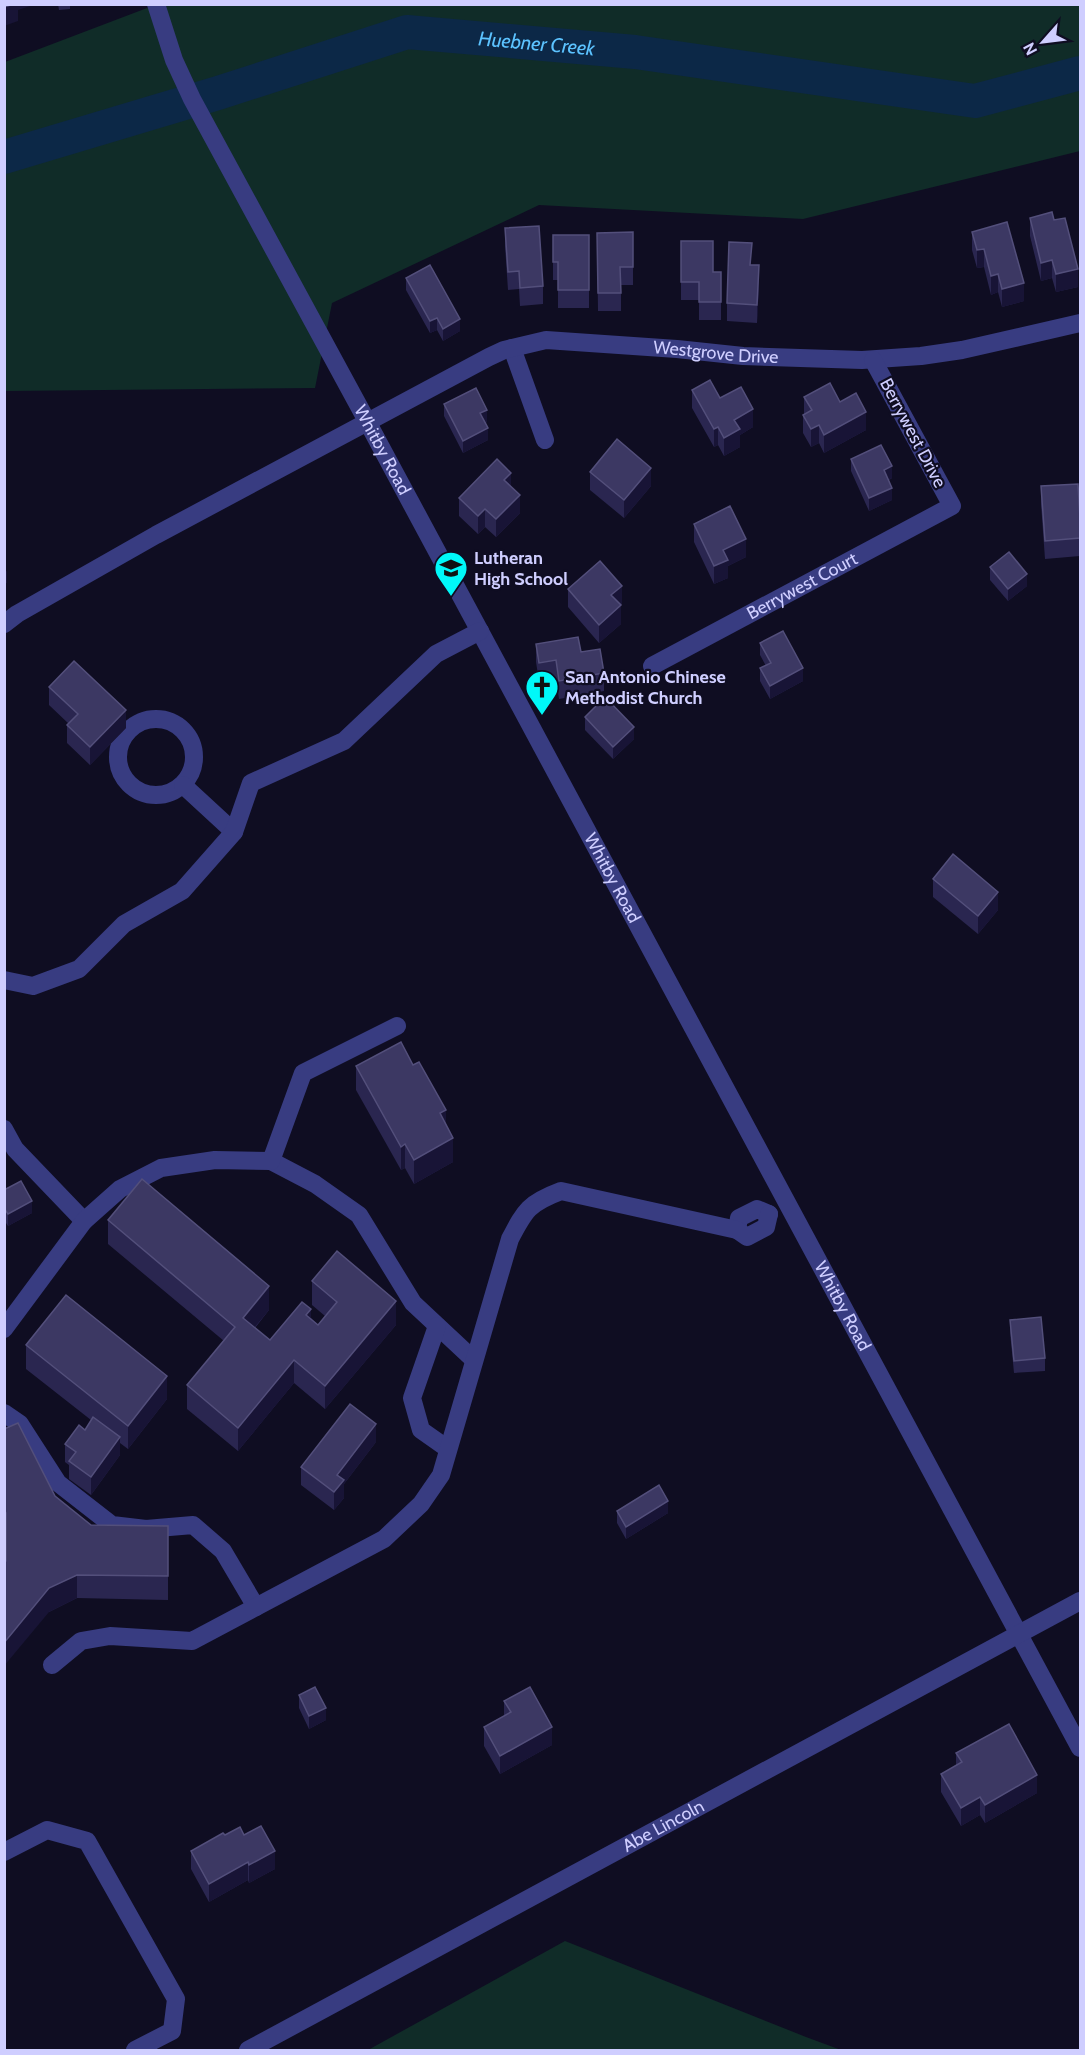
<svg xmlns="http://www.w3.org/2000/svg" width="1085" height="2055" font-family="Cabin,sans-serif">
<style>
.green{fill:#102c28}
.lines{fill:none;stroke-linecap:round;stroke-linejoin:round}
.river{stroke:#0c2847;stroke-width:34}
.minor{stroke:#383c81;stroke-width:18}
.wall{fill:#2a2650}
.shaded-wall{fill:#181436}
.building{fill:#3c3863;stroke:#534f7b;stroke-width:1.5}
.labels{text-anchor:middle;stroke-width:4.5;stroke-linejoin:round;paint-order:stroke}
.street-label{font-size:18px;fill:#cfceff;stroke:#0f0d22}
.poi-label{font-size:18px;font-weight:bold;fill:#cfceff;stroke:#0f0d22;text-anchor:start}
.water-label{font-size:20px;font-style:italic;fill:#5cc3ff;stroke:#0f0d22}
</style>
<rect width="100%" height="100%" fill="#0f0d22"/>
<g class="green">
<polygon points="155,5 1080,5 1080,151 803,219 539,205 332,303 315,388 5,391 5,62"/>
<polygon points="565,1941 806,2037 841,2050 368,2050"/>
</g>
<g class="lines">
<path class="river" id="s1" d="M4 157 218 93 407 32 635 52 975 101 1080 73"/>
<g class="minor">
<path id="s2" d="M156 4 174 60 192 99 368 423 1080 1748"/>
<polyline points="512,348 545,440"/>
<path id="s3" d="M4 624 17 614 156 535 489 357 504 350 546 340 677 349 743 356 862 360 921 356 962 350 1080 323"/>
<path id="s4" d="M652 666 952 506 873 360"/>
<circle cx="156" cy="757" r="38"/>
<polyline points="183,785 234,832"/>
<polyline points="4,980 33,986 79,969 124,924 182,891 234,832 251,783 344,741 436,654 480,631"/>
<polyline points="4,1129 15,1149 84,1221"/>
<polyline points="271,1161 315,1184 359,1215 413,1303 474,1360"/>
<polyline points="737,1230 739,1218 757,1209 769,1214"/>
<polyline points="437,1326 412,1398 421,1430 448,1449"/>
<polyline points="4,1329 84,1221 120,1189 161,1168 215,1160 271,1161 303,1073 397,1026"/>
<polyline points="4,1413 20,1424 58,1483 112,1525 146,1529 193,1525 223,1551 256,1607"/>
<path d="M52 1665 81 1641 110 1636 192 1641 384 1539 421 1504 441 1475 510 1239C525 1210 529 1203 561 1191L737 1230 747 1237 766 1227 769 1214"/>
<polyline points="4,1852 47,1830 87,1841 176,1999 172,2031 135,2050"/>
<path id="s5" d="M248 2050 1080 1601"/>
</g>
</g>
<g class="wall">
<polygon points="58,4 70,4 70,9 59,10"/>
<polygon points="1030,218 1078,287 1056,292 1052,278 1041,281 1030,236"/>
<polygon points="505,228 543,286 543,304 520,306 519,289 508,290 505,246"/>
<polygon points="633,232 633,285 621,285 621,311 598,311 597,233"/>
<polygon points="972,232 1024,301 1002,307 998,292 991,295 984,267 977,268 972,250"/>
<polygon points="553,235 589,235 589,308 558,308 558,280 553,280"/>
<polygon points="681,241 713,272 721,272 721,320 699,320 699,300 681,300"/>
<polygon points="751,265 759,284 757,323 727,321 727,303"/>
<polygon points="406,278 460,331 443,341 437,330 430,333 406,290"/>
<polygon points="692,390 720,398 753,427 740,435 740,447 724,456 718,445 714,447 692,408"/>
<polygon points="804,397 840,402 866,430 824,453 819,443 811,447 803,433 803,415 804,414"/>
<polygon points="444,404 487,422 485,423 488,440 463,453 444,416"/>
<polygon points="851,459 892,478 889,480 892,500 869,511 851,471"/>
<polygon points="590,472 651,486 624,518 590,490"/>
<polygon points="1041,486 1080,518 1080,556 1045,559 1041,504"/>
<polygon points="511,487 520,513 496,537 485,527 478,534 459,516 459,498"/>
<polygon points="694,524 746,557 728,566 728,578 714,584 694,542"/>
<polygon points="990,567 1027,586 1008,601 990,580"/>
<polygon points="568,589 622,604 620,605 621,624 599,643 568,607"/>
<polygon points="760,643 803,681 770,699 760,681 760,668 766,666 760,655"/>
<polygon points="536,644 581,652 604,673 604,691 559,699 556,678 539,681 536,662"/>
<polygon points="49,687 126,728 90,765 67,743 67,725 69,724 49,705"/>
<polygon points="585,717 634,739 613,759 585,730"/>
<polygon points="933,879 998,910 978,934 933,897"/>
<polygon points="356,1066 446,1125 453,1162 414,1184 405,1168 401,1170 356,1090"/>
<polygon points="4,1190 32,1213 8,1226 4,1220"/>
<polygon points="108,1220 269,1310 255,1328 270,1340 311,1318 318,1325 325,1316 312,1305 312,1281 396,1325 325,1409 294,1383 238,1451 187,1409 187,1385 224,1341 108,1244"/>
<polygon points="1010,1320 1045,1358 1045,1371 1014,1373 1010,1332"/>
<polygon points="26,1345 167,1399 128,1449 120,1443 120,1455 91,1495 69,1479 69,1465 65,1462 65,1444 85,1430 91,1420 26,1369"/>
<polygon points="4,1429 55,1496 91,1525 168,1526 168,1600 77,1598 49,1612 6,1561 6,1536 4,1533"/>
<polygon points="376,1442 344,1484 344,1498 334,1510 301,1485 301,1467"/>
<polygon points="617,1511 668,1513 626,1539 617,1523"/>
<polygon points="299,1695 326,1720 309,1729 299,1708"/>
<polygon points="504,1701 552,1745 500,1774 484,1746 484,1727 504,1716"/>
<polygon points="956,1753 1037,1793 985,1823 980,1815 961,1826 941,1792 941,1774 956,1765"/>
<polygon points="225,1835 244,1835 275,1869 249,1883 248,1880 209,1902 191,1869 191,1851"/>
</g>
<g class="shaded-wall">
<polygon points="14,4 33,5 18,10 18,21 4,26 4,7"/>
<polygon points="984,249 984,267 977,268 977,250"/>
<polygon points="1052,260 1052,278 1041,281 1041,263"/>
<polygon points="759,265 759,284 757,323 757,305"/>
<polygon points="1078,269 1078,287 1056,292 1056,274"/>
<polygon points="998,274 998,292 991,295 991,276"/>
<polygon points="1024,283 1024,301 1002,307 1002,289"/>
<polygon points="437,318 437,330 430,333 430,321"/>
<polygon points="460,319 460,331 443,341 443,329"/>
<polygon points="753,409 753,427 740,435 740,447 724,456 724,438 734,420"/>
<polygon points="487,410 487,422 480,426 480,413"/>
<polygon points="866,412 866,430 824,453 824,435"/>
<polygon points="819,425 819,443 811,447 811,429"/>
<polygon points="718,427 718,445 714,447 714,429"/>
<polygon points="488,428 488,440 463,453 463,441"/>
<polygon points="892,466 892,478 884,482 884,470"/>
<polygon points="651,468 651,486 624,518 624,500"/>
<polygon points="511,473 511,491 504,480"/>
<polygon points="892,488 892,500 869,511 869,498"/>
<polygon points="520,495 520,513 496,537 496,519"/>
<polygon points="485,509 485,527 478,534 478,516"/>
<polygon points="746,539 746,557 728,566 728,578 714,584 714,566 723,550"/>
<polygon points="7,571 7,583 4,584 4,572"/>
<polygon points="1027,574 1027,586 1008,601 1008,589"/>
<polygon points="622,586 622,604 611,613 611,595"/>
<polygon points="621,605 621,624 599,643 599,625"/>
<polygon points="803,668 803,681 770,699 770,686"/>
<polygon points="126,710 126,728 90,765 90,747"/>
<polygon points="634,727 634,739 613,759 613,747"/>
<polygon points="998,892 998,910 978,934 978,916"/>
<polygon points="446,1110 446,1134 440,1113"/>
<polygon points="453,1138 453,1162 414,1184 414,1160"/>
<polygon points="405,1144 405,1168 401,1170 401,1147"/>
<polygon points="32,1201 32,1213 8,1226 8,1214"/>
<polygon points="269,1286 269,1310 243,1341 243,1318"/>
<polygon points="396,1301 396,1325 325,1409 325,1386"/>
<polygon points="311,1309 311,1333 306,1315"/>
<polygon points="294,1360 294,1383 238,1451 238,1428"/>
<polygon points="167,1376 167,1399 128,1449 128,1426"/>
<polygon points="376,1424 376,1442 344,1484 344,1498 334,1510 334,1492 337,1475"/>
<polygon points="120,1437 120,1455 91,1495 91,1477"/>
<polygon points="668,1501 668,1513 626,1539 626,1527"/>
<polygon points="77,1575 77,1598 49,1612 4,1666 4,1643 49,1588"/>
<polygon points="326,1708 326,1720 309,1729 309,1716"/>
<polygon points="552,1727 552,1745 500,1774 500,1756"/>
<polygon points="1037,1775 1037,1793 985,1823 985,1805"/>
<polygon points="980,1797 980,1815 961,1826 961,1808"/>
<polygon points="275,1851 275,1869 249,1883 249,1865"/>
<polygon points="248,1862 248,1880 209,1902 209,1884"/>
</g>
<g class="building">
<polygon points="4,4 14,4 4,7"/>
<polygon points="1052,212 1054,220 1065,218 1078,269 1056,274 1052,260 1041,263 1030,218"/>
<polygon points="1007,222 1024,283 1002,289 998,274 991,276 984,249 977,250 972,232"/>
<polygon points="539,226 543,286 520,288 519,271 508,272 505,228"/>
<polygon points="633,232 633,267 620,267 621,293 598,293 597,233"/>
<polygon points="553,235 589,235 589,290 558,290 558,262 553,262"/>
<polygon points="681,241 713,241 713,272 721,272 721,302 699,302 699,282 681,282"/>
<polygon points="729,242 752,243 750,265 759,265 757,305 727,303"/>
<polygon points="430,265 460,319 443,329 437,318 430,321 406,278"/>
<polygon points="710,380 720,398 741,387 753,409 734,420 740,429 724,438 718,427 714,429 692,390"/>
<polygon points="830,383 840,402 856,393 866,412 824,435 819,425 811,429 803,415 812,410 804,397"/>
<polygon points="476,388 487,410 480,413 488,428 463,441 444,404"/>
<polygon points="617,439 651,468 624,500 590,472"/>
<polygon points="881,445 892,466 884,470 892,488 869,498 851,459"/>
<polygon points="497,459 511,473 504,480 520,495 496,519 485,509 478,516 459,498"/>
<polygon points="1078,484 1080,518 1080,538 1045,541 1041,486"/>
<polygon points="730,506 746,539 723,550 728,560 714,566 694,524"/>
<polygon points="1009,552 1027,574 1008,589 990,567"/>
<polygon points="600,561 622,586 611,595 621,605 599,625 568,589"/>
<polygon points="783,631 803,668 770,686 760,668 771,663 760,643"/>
<polygon points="578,637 581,652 600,649 604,673 559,681 556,660 539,663 536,644"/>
<polygon points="74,661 126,710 90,747 67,725 78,714 49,687"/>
<polygon points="605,697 634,727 613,747 585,717"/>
<polygon points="953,854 998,892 978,916 933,879"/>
<polygon points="401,1042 413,1065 419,1062 446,1110 440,1113 453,1138 414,1160 405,1144 401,1147 356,1066"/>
<polygon points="142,1179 269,1286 243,1318 270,1340 302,1302 311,1309 306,1315 318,1325 337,1302 312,1281 337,1251 396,1301 325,1386 294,1360 238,1428 187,1385 235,1327 108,1220"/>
<polygon points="21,1181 32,1201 8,1214 4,1208 4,1190"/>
<polygon points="66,1295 167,1376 128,1426 26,1345"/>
<polygon points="1041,1317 1045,1358 1014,1361 1010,1320"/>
<polygon points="350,1404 376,1424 337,1475 344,1480 334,1492 301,1467"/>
<polygon points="93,1417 120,1437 91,1477 69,1461 76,1452 65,1444 79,1425 85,1430"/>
<polygon points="18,1423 55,1496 91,1525 168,1526 168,1576 77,1575 49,1588 4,1643 4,1563 6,1561 6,1513 4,1509 4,1429"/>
<polygon points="659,1485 668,1501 626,1527 617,1511"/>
<polygon points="315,1687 326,1708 309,1716 299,1695"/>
<polygon points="530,1687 552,1727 500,1756 484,1727 511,1712 504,1701"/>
<polygon points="1009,1724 1037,1775 985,1805 980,1797 961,1808 941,1774 962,1762 956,1753"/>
<polygon points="261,1826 275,1851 249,1865 248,1862 209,1884 191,1851 223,1833 225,1835 240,1827 244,1835"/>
</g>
<defs>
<symbol id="school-pin" viewBox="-11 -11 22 30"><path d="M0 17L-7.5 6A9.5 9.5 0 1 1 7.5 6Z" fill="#00f8f9" stroke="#0f0d22"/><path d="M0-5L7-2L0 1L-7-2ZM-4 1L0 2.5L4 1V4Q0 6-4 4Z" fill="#111"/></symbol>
<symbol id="church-pin" viewBox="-11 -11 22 30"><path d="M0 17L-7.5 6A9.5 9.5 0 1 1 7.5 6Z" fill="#00f8f9" stroke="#0f0d22"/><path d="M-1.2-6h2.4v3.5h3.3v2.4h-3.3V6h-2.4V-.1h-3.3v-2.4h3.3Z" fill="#111"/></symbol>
</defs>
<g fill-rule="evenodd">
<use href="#school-pin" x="432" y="549" width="38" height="52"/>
<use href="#church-pin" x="523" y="668" width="38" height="52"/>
</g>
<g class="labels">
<g class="street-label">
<text dy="6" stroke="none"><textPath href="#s3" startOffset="784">Westgrove Drive</textPath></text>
<text transform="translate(913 433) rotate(62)" y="6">Berrywest Drive</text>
<text dy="6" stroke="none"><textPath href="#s2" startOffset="501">Whitby Road</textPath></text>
<text dy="6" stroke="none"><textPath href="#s4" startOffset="170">Berrywest Court</textPath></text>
<text dy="6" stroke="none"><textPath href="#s2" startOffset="987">Whitby Road</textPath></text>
<text dy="6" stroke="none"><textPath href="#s2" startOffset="1473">Whitby Road</textPath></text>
<text dy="6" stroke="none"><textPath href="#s5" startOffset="472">Abe Lincoln</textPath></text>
</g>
<g class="poi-label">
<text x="474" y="564">Lutheran<tspan x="474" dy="21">High School</tspan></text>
<text x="565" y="683">San Antonio Chinese<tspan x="565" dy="21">Methodist Church</tspan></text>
</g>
<g class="water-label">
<text dy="7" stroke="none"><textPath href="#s1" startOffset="552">Huebner Creek</textPath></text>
</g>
</g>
<rect width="1085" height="2055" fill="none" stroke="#cfceff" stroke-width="12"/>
<g transform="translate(1043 42) rotate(242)" stroke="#0f0d22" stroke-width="4.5" paint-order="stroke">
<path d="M0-4.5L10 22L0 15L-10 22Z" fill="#cfceff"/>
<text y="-9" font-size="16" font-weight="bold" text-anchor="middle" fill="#cfceff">N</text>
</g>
</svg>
